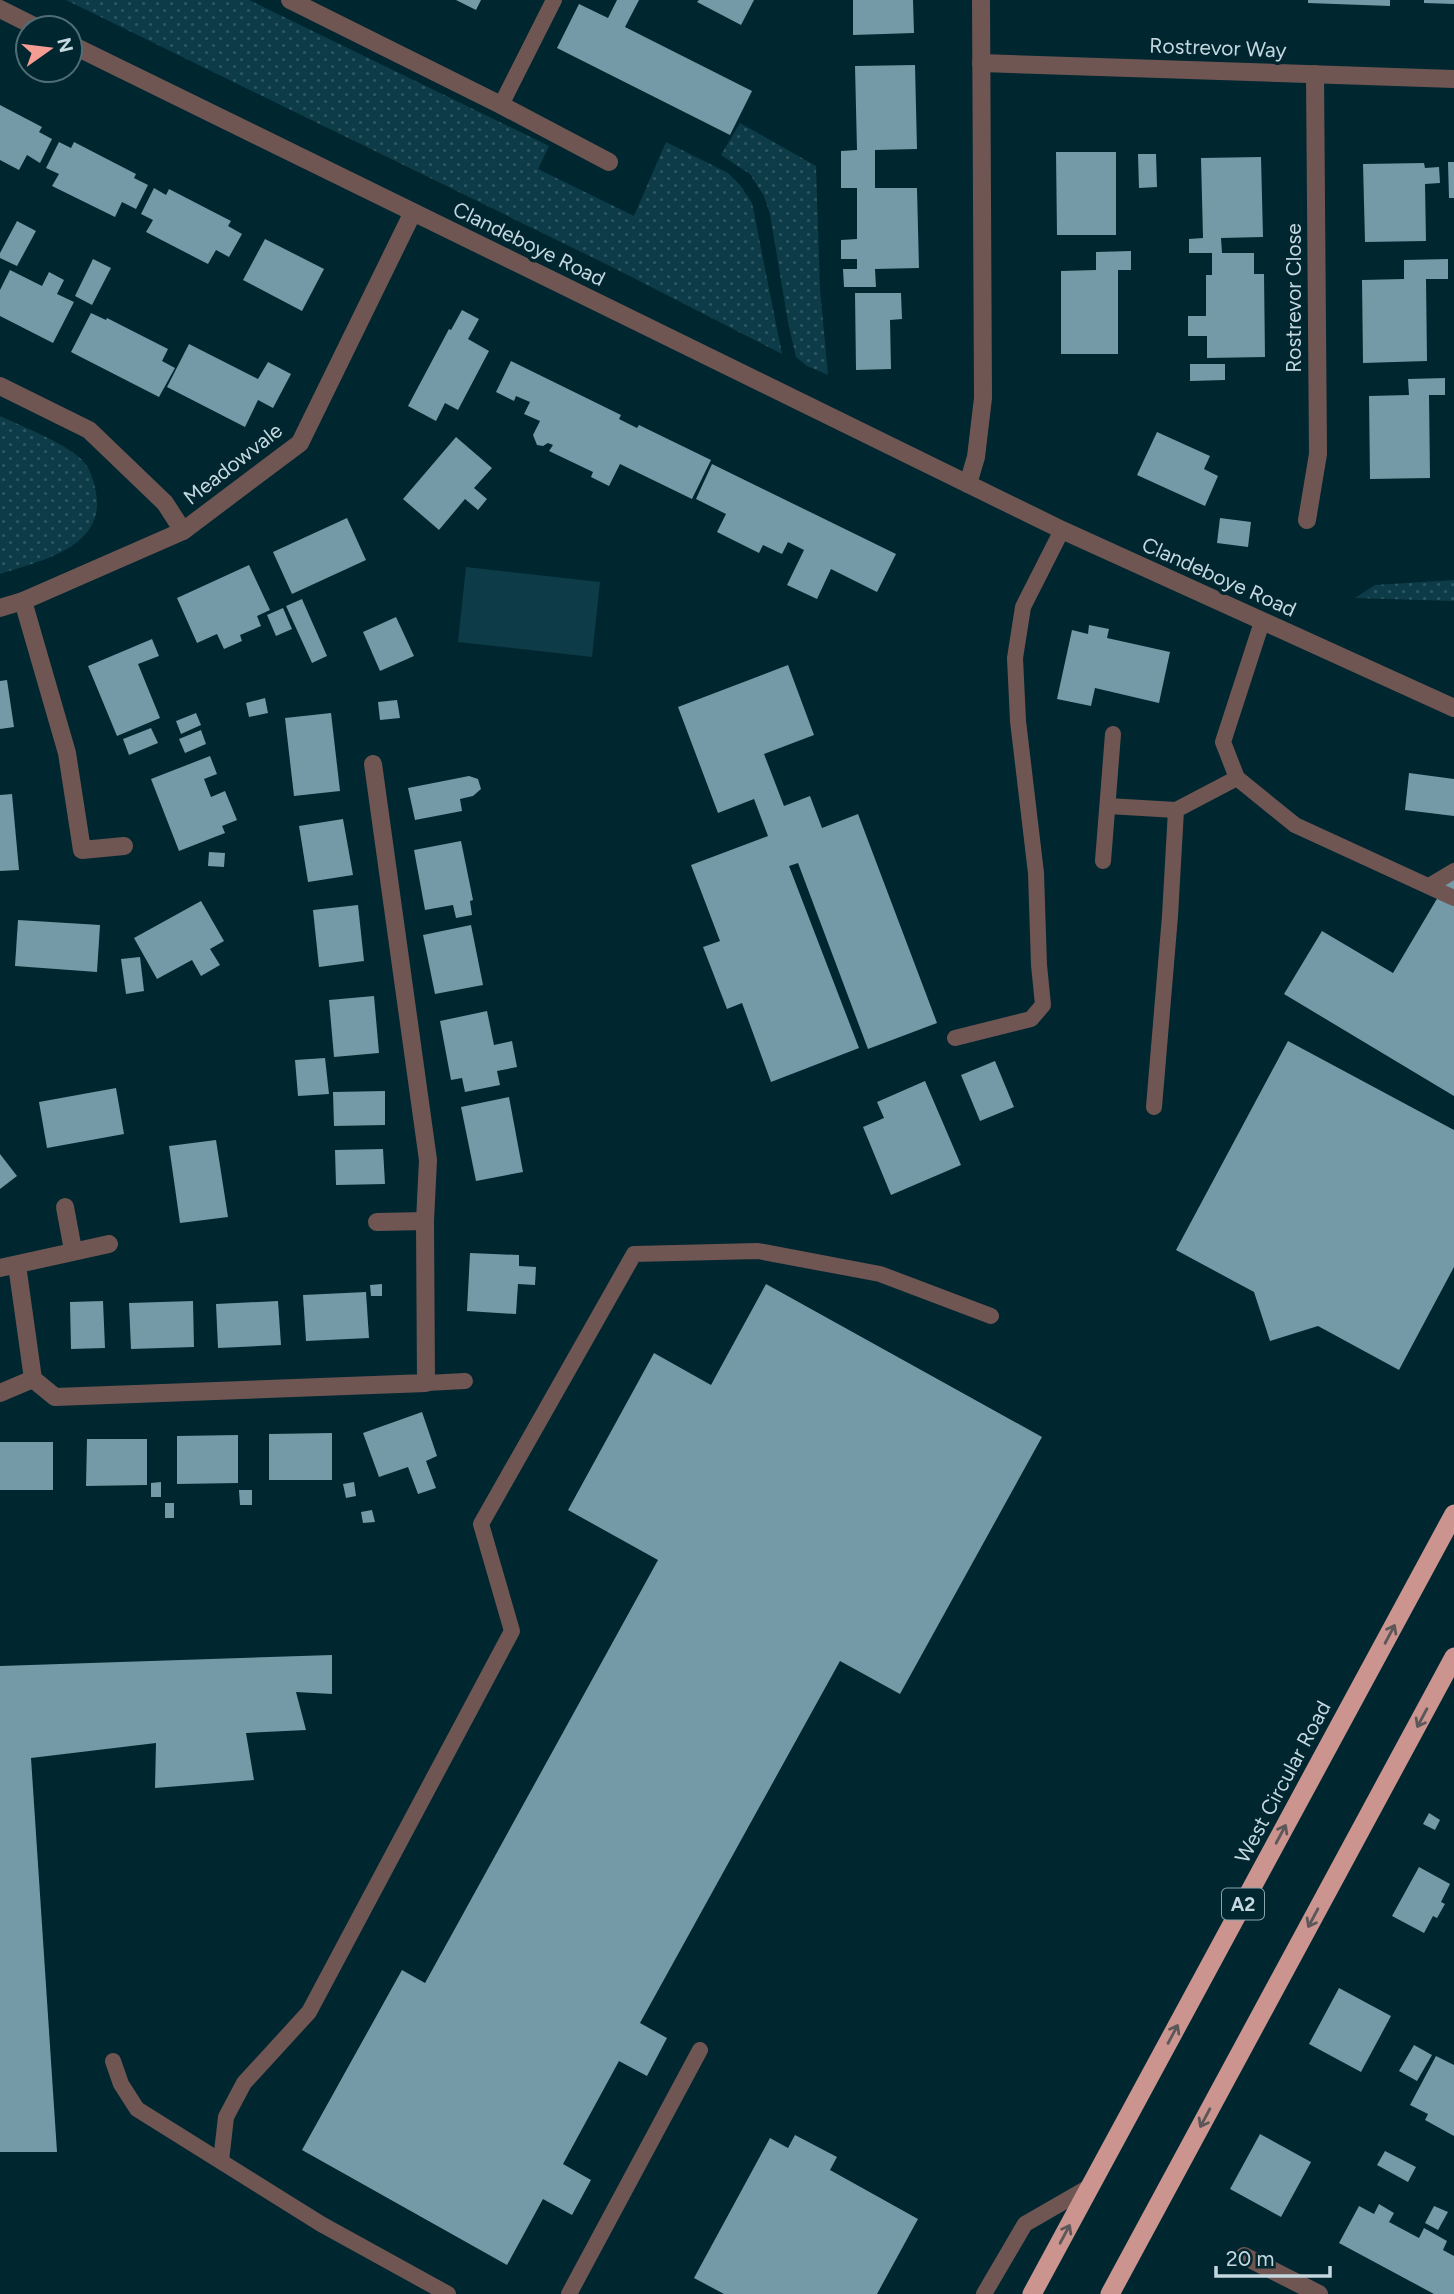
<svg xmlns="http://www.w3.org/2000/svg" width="1454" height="2294" font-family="Figtree,sans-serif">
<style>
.grass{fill:url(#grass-dots)}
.garden{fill:#0d3c48}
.building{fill:#739aa6}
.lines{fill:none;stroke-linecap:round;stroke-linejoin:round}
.service{stroke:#6f5653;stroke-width:16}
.minor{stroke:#6f5653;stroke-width:18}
.tertiary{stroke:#6f5653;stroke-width:18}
.trunk{stroke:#cc948e;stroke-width:19}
.oneway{stroke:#5c585a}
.labels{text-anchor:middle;stroke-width:7;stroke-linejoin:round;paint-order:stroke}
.shield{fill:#002630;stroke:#8aa3aa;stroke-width:2}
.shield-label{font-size:19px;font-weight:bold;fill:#c5d8df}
.street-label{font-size:21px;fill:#c5d8df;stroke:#002630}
</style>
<defs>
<pattern id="grass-dots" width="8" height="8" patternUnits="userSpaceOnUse" patternTransform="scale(1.75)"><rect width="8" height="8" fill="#0d3c48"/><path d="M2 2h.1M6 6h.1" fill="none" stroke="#2f5762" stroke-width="1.8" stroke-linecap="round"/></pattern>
</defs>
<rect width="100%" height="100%" fill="#002630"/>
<g class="grass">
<polygon points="66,0 249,0 549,146 538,169 634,216 666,142 728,173 741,186 752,203 782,354 612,267"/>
<polygon points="740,123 816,166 820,289 828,375 807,366 796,357 788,322 770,214 764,196 750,174 721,155"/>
<path d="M0 416C23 427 63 442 81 459 90 467 94 481 96 493 106 548 39 561 0 574Z"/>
<polygon points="1454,580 1454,601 1355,598 1375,585"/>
</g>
<polygon class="garden" points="466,567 600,582 592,657 458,642"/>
<g class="building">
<polygon points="456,0 481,0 476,10"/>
<polygon points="617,0 639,0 625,27 752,91 730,135 557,48 579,4 608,18"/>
<polygon points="699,0 754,0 741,25 697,2"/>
<polygon points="853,0 913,0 914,33 853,35"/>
<polygon points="1308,0 1390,0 1390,6 1308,3"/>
<polygon points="1424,0 1454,0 1454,4 1424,3"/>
<polygon points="915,65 917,149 875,150 875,188 917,188 919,268 875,269 876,287 844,287 843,269 857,269 857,259 841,259 841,240 857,239 857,188 841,188 841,151 857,150 855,66"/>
<polygon points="0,105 42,127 39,132 52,139 40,163 27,155 19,170 0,160"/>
<polygon points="59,142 71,148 74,142 136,174 134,178 148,185 136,209 122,202 115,217 52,186 59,174 46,168"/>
<polygon points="1056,152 1116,152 1116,235 1057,235"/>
<polygon points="1138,154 1156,154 1157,187 1139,188"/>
<polygon points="1261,157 1263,237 1221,238 1222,253 1254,253 1254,274 1264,274 1265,357 1207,358 1207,336 1188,336 1188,316 1206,316 1206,275 1212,275 1212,253 1189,253 1189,239 1203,238 1201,158"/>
<polygon points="1448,162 1454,162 1454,198 1449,198"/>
<polygon points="1424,163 1425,168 1439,167 1440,183 1425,184 1426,241 1365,242 1363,164"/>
<polygon points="154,188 166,195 169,189 231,221 228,226 242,234 229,257 216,250 208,264 146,232 153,220 141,214"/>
<polygon points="17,221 36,231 17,266 0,258 0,253"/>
<polygon points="265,239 324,269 302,311 243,280"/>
<polygon points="1131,251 1131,270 1118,270 1118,354 1061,354 1061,271 1096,270 1096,252"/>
<polygon points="93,259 111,268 92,305 75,296"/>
<polygon points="1448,259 1448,279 1426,279 1427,361 1363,363 1362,280 1404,279 1404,260"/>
<polygon points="10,270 42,286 49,272 64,280 57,294 74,302 53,343 0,316 0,290"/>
<polygon points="855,293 901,293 902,319 890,320 891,369 856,370"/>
<polygon points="462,310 479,319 468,339 489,351 458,410 445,403 436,421 408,406 449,329 451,330"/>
<polygon points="91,313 106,320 107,318 168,349 162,361 175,368 159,397 71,352"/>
<polygon points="189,344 258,379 268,362 291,374 273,408 258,400 245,427 167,387"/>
<polygon points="511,361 621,415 619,419 637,428 639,425 711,460 692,499 620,464 609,486 591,477 593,472 549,451 553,445 548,443 543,446 537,445 533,435 540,421 524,414 530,402 516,396 514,401 496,392"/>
<polygon points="1190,364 1225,364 1225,380 1190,381"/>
<polygon points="1445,378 1445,395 1429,395 1430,478 1370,479 1369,396 1409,395 1408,379"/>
<polygon points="1157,432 1210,456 1204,469 1218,476 1205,506 1137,475"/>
<polygon points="456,437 492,468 474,488 487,499 478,510 465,499 439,530 403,499"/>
<polygon points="712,464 896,554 877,592 831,569 817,599 787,585 804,550 788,542 782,554 763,545 759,553 717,532 726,514 696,499"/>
<polygon points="347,518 366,560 292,594 273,552"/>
<polygon points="1220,518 1251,522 1248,547 1217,543"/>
<polygon points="249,565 270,610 257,616 261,626 240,635 242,641 224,649 217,634 197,643 177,598"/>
<polygon points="302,599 327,656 312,663 286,606"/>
<polygon points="283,608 292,629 276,636 267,615"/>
<polygon points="396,617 414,656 380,671 363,632"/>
<polygon points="1089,625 1109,629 1107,638 1170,652 1159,703 1095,688 1091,706 1057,699 1072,630 1088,634"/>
<polygon points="152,639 159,656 138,664 160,718 117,736 88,666"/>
<polygon points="788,665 814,735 764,754 784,806 810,796 822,828 858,814 937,1023 868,1049 798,863 789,866 859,1048 771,1082 742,1003 727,1009 703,947 720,941 691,865 768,836 754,799 718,813 678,707"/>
<polygon points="7,680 14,727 0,729 0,681"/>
<polygon points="265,698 268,713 249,717 246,703"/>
<polygon points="397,700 400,718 380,720 378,702"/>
<polygon points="196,713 201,725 181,734 176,721"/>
<polygon points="331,713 340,791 294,796 285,718"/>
<polygon points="151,728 158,743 129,755 123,739"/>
<polygon points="201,730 206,744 185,753 179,739"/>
<polygon points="210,756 217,774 204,779 211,797 225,791 237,820 222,826 225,833 179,851 151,779"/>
<polygon points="1409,773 1454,779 1454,816 1405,810"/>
<polygon points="469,776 478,779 481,789 473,796 460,799 462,811 415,820 408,788"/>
<polygon points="12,794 19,870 0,871 0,795"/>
<polygon points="343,819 353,875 308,882 299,826"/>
<polygon points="461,841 473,900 470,901 472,915 456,918 453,905 425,910 414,850"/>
<polygon points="209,852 225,853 224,867 208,866"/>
<polygon points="1454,870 1454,1096 1284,994 1322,931 1393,973"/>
<polygon points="201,901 224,941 210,949 220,965 201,976 192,960 157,979 134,938"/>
<polygon points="358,905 364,961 319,967 313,910"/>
<polygon points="18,920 100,925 97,972 15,966"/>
<polygon points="471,925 483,985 435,994 423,935"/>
<polygon points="140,957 144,991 126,994 121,959"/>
<polygon points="374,996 379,1053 334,1057 329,1000"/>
<polygon points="487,1011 494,1045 512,1041 517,1067 497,1071 500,1085 465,1092 462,1078 451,1080 440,1021"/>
<polygon points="1288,1041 1454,1130 1454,1267 1399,1370 1318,1326 1270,1341 1254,1292 1176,1250"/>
<polygon points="325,1058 329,1094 298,1096 295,1060"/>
<polygon points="995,1061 1014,1107 980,1121 961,1075"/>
<polygon points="925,1081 961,1165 891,1195 863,1127 884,1118 877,1102"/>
<polygon points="116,1088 124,1134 47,1148 39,1102"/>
<polygon points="385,1091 385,1125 334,1126 333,1092"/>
<polygon points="509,1097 523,1172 476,1181 461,1107"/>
<polygon points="216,1140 228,1217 180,1223 169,1146"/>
<polygon points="383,1149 385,1184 336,1185 335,1150"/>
<polygon points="0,1154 17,1176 0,1189"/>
<polygon points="470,1253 519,1255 519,1266 536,1267 535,1285 518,1284 516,1314 467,1311"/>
<polygon points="382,1284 382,1296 371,1296 370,1285"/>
<polygon points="766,1284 1042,1437 900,1694 840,1661 640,2023 667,2038 647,2076 619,2061 563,2164 591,2180 572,2215 543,2199 507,2265 302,2150 402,1970 425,1983 658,1560 568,1510 654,1353 711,1385"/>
<polygon points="366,1292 369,1338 306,1341 303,1295"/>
<polygon points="103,1301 105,1348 71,1349 70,1302"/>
<polygon points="193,1301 194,1347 131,1349 129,1303"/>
<polygon points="278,1301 281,1345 218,1348 216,1304"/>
<polygon points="422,1412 437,1456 426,1461 436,1488 418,1494 408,1467 379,1477 363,1433"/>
<polygon points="332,1433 332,1480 269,1480 269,1434"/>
<polygon points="238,1435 238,1483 177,1484 177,1436"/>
<polygon points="87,1439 147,1439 147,1485 86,1486"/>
<rect x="0" y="1442" width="53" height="48"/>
<polygon points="161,1482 161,1497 151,1497 151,1483"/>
<polygon points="354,1482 356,1496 346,1498 343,1484"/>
<polygon points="239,1490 252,1490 252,1505 240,1505"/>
<rect x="165" y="1503" width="9" height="15"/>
<polygon points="372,1510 375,1522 363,1523 361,1512"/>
<polygon points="332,1655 332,1694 296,1692 306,1730 246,1733 254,1780 155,1788 156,1743 31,1758 57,2152 0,2152 0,1666"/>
<polygon points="1429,1813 1440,1820 1435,1830 1423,1824"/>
<polygon points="1419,1867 1450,1884 1441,1902 1445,1904 1437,1918 1433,1916 1424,1933 1392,1916"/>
<polygon points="1339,1988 1391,2016 1361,2072 1309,2044"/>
<polygon points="1414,2045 1432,2055 1417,2081 1399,2071"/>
<polygon points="1436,2056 1454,2065 1454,2136 1425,2120 1428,2114 1410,2105"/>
<polygon points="1260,2134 1311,2162 1281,2217 1230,2189"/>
<polygon points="795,2135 837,2157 830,2170 918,2219 877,2294 724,2294 694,2278 770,2138 788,2148"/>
<polygon points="1385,2151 1416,2167 1408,2182 1377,2165"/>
<polygon points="1379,2204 1394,2213 1389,2222 1419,2238 1424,2228 1447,2241 1443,2250 1454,2256 1454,2294 1434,2294 1339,2243 1359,2206 1374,2214"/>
<polygon points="1434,2206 1448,2212 1438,2230 1425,2223"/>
</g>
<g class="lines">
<g class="service">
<polyline points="501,105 554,0"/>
<polyline points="1262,622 1223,742 1237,778 1295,825 1454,898"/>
<polyline points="1108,806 1176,810"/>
<polyline points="1103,861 1113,734"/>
<polyline points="1429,886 1454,871"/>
<polyline points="955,1038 1031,1019 1043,1005 1039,965 1036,873 1018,721 1015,658 1023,607 1062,530"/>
<polyline points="1154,1107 1170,916 1176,810 1237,778"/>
<polyline points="426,1383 465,1381"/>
<polyline points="113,2061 121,2084 137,2109 321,2224 448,2294"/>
<polyline points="221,2161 226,2117 244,2083 309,2012 512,1631 481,1524 634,1254 758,1251 880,1274 991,1316"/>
<polyline points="569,2294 700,2050"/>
<polyline points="984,2294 1025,2224 1091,2186"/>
</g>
<g class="minor">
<polyline points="290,0 501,105 609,162"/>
<polyline points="981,63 1454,79"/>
<polyline points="0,386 89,430 165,503 183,531"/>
<polyline points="968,484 976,457 983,398 981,0"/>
<polyline points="1307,520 1318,454 1315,74"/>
<polyline points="23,601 67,753 82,850 124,846"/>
<polyline points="0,608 23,601 183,531 300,443 413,212"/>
<polyline points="65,1207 73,1250"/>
<polyline points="377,1222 425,1221"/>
<polyline points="17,1265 33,1379 55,1397 426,1383 425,1221 428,1160 373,764"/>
<polyline points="0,1268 109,1244"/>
<polyline points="0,1393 33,1379"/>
<polyline points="1244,2256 1319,2294"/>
</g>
<g class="tertiary">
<polyline points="0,9 38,28"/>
<polyline points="70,44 1062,530 1454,708"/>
</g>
<g class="trunk">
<polyline points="1032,2294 1454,1514"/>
<polyline points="1110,2294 1454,1657"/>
</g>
</g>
<defs><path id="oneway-shaft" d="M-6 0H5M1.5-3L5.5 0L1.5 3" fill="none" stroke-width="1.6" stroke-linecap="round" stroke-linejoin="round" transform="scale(1.75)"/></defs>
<g class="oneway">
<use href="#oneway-shaft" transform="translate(1390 1634) rotate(-62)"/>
<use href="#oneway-shaft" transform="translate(1422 1718) rotate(118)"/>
<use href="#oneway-shaft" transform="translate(1281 1834) rotate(-62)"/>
<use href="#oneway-shaft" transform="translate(1313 1918) rotate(118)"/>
<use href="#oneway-shaft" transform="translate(1173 2034) rotate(-62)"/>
<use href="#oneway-shaft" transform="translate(1205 2118) rotate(118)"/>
<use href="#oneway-shaft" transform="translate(1065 2234) rotate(-62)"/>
</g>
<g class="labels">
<rect class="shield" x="1222" y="1888.5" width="42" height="31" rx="5"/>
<g class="shield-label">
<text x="1243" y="1911">A2</text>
</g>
<g class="street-label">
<text transform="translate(1218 48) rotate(2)" y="7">Rostrevor Way</text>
<text transform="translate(529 244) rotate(26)" y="7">Clandeboye Road</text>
<text transform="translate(1294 298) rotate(-90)" y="7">Rostrevor Close</text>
<text transform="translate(233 464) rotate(-38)" y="7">Meadowvale</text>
<text transform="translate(1219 577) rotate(24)" y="7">Clandeboye Road</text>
<text transform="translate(1283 1782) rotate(-62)" y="7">West Circular Road</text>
</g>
</g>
<g transform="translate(49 49) rotate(76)"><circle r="33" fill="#002630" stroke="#4f6d76" stroke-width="2"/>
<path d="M0-5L12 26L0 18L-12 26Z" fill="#f59c93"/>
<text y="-10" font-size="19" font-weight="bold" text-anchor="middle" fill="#c5d8df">N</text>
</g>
<path d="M1216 2266v10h114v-10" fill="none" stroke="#c5d8df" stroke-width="3.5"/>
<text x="1226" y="2266" font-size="21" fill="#c5d8df" stroke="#002630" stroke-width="5" paint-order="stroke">20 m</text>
</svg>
